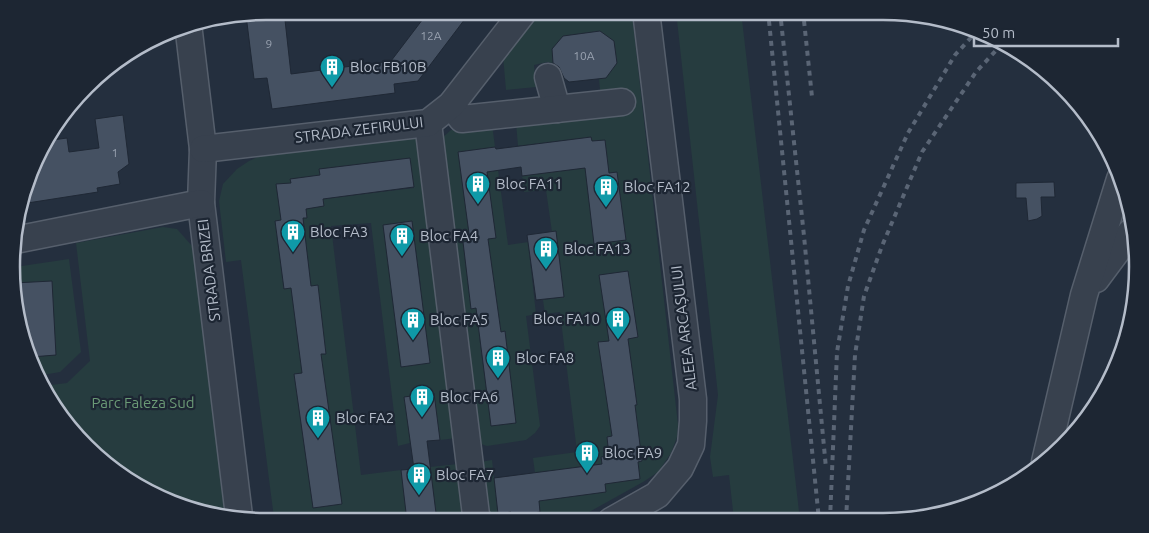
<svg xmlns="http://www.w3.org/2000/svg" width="1149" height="533" font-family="Ubuntu,sans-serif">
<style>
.green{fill:#263c3f;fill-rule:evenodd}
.building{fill:#455162;stroke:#1f2835}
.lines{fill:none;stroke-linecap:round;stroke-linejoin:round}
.minor-casing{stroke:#565f6c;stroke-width:29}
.minor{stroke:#38414e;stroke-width:26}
.rail{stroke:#5a6575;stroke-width:4;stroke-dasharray:5 5;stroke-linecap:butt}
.labels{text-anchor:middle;stroke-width:4.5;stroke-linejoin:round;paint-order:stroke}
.number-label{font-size:12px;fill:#98a1af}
.poi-label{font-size:15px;fill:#b4bcc9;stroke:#1d2633;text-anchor:start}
.street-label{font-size:15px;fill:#b4bcc9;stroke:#1d2633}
.park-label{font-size:15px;fill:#6b9a76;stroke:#1d2633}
.rim{fill:none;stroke:#b4bcc9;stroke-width:2.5}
</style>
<rect width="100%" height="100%" fill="#242f3e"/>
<g class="green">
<path d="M543 11H630L632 14 678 425 677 437 671 453 658 472 643 482 573 521H492L488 516 474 463 492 460 498 513 511 512 512 516 540 512 539 501 606 492 605 484 638 462 642 461 638 433 607 437 609 456 602 464 535 473 533 458 577 452 560 312 545 314 543 300 564 297 556 231 552 232 546 190 524 192 522 176 585 168 594 243 626 239 617 172 609 173 605 140 592 141 591 137 518 146 516 123 602 112 599 79 617 63 614 42 600 31 563 36 552 49 553 63 547 62 534 65 536 87 506 90 503 56ZM628 271 638 337 628 339 637 404 609 409 599 342 609 341 599 275Z"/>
<polygon points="676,11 741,11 800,520 734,520 729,475 713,477 710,457 718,395"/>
<path d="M492 124 495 147 458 152 470 241 463 243 471 309 497 305 488 239 496 237 487 172 498 170 508 245 528 242 536 314 526 316 540 426 535 433 526 440 487 446 478 443 441 139 451 130ZM505 331 516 423 491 426 479 335Z"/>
<path d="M414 137 423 143 457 438 440 440 434 393 405 397 410 443 398 446 371 223 331 226 361 475 401 470 407 521 266 522 258 520 274 518 241 260 226 262 219 201 223 184 237 169 249 161 262 155ZM410 158 414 188 323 199V206L306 209 307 218H303L311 286 326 354 300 357 291 288 284 289 275 221 281 220 276 185 291 183 290 179 320 175 319 169ZM412 221 421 288 392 293 383 225ZM323 370 342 503 313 508 294 375Z"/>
<polygon points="163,227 177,229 192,246 198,284 225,514 169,502 86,447 43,386 67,383 90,361 76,243"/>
<polygon points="69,259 81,352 60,372 37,376 31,357 56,355 52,282 14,283 15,267"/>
<polygon points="458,464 467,521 437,521 430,467"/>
</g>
<g class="building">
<polygon points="266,11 284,11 291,74 391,61 429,11 471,11 418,81 394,84 395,93 272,109 267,78 254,79 246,15"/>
<polygon points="600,31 614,41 617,63 606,78 569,82 564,78 559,67 553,63 552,49 563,36"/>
<polygon points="123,115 129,164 118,172 120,184 97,188 98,192 21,204 45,141 67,138 69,152 99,148 95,119"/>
<polygon points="591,137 592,141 605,140 609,173 617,172 626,240 594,244 585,168 522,176 521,167 487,172 496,238 488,239 501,332 505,331 516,423 491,426 476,308 471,309 463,242 470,241 458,152 495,147 496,149"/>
<polygon points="410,158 414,187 323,199 324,206 306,209 307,218 303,218 311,286 318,285 326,354 321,354 342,504 313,508 294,374 302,373 291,288 284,289 275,221 281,220 276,184 291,183 290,179 320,175 319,169"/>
<polygon points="1054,182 1055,197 1041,197 1042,216 1037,219 1028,221 1026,198 1016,198 1016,183"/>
<polygon points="412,221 430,363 401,367 383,225"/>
<polygon points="556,231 564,297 536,300 527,235"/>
<polygon points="628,271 638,337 628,339 637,405 635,405 642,461 638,462 640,479 605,484 606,492 539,501 540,512 511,516 511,512 498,514 494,478 602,464 601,457 609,456 607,437 612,436 598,342 609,341 599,275"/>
<polygon points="52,281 56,355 31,357 13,300 14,283"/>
<polygon points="434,393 440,440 427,441 437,521 407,521 401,470 414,469 404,397"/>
</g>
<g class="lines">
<defs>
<g id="minor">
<polyline points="188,24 203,149 201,203 239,516"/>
<polyline points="548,77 557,109"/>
<polyline points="451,105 462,119 622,102"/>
<polyline points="428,123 476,515 479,521"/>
<polyline points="203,149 428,123 451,105 524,11"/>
<polyline points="15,240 201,203"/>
<polyline points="1096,279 1131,232"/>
<polyline points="1045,462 1084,295 1120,179"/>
<polyline points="611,521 657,495 680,468 691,445 693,421 693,399 646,11"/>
</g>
</defs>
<use href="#minor" class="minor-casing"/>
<use href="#minor" class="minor"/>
<g class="rail">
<polyline points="768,11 819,520"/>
<polyline points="780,11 804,236 826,468"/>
<polyline points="803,11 812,97"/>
<polyline points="830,520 837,352 848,286 864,230 908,133 955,55 978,30"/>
<polyline points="846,520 855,355 864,296 882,246 922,152 976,72 1001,45"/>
</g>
</g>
<defs>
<symbol id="building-pin" viewBox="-11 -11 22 30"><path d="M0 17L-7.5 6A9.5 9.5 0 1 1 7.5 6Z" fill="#0f9aa8" stroke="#1d2633"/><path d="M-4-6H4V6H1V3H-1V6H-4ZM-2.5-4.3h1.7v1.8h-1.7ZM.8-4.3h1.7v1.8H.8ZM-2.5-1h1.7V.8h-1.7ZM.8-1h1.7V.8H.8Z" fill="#fff"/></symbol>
</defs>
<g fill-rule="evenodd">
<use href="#building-pin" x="318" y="53" width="28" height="38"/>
<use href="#building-pin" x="464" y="170" width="28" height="38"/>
<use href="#building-pin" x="592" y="173" width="28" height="38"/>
<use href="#building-pin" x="279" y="218" width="28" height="38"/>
<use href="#building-pin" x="388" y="222" width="28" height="38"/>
<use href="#building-pin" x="532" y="235" width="28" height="38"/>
<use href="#building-pin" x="604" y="305" width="28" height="38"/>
<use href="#building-pin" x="399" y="306" width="28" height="38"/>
<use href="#building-pin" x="484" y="344" width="28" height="38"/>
<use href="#building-pin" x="408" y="383" width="28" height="38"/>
<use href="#building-pin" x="304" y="404" width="28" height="38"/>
<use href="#building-pin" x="573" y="439" width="28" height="38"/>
<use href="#building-pin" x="405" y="461" width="28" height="38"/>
</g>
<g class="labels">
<g class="number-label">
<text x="431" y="40">12A</text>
<text x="269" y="48">9</text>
<text x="584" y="60">10A</text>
<text x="115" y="157">1</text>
</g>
<g class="poi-label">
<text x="350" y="72">Bloc FB10B</text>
<text x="496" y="189">Bloc FA11</text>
<text x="624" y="192">Bloc FA12</text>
<text x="310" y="237">Bloc FA3</text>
<text x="420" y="241">Bloc FA4</text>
<text x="564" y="254">Bloc FA13</text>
<text x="600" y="324" text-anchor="end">Bloc FA10</text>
<text x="430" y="325">Bloc FA5</text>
<text x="516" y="363">Bloc FA8</text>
<text x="440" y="402">Bloc FA6</text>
<text x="336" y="423">Bloc FA2</text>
<text x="604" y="458">Bloc FA9</text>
<text x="436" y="480">Bloc FA7</text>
</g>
<g class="street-label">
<text transform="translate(359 130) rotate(-7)" y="5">STRADA ZEFIRULUI</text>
<text transform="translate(209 270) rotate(-97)" y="5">STRADA BRIZEI</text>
<text transform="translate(684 328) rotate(-97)" y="5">ALEEA ARCAȘULUI</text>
</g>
<g class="park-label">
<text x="143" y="408">Parc Faleza Sud</text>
</g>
</g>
<path d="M0 0H1149V533H0ZM266 20H883A246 246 0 0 1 1129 266V267A246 246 0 0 1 883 513H266A246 246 0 0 1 20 267V266A246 246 0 0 1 266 20Z" fill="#1d2633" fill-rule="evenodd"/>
<path class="rim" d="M266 20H883A246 246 0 0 1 1129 266V267A246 246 0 0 1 883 513H266A246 246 0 0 1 20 267V266A246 246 0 0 1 266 20Z"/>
<path d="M974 38v8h144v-8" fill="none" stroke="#b4bcc9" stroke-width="2.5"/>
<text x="982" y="38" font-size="15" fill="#b4bcc9" stroke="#1d2633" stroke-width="4" paint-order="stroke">50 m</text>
</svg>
